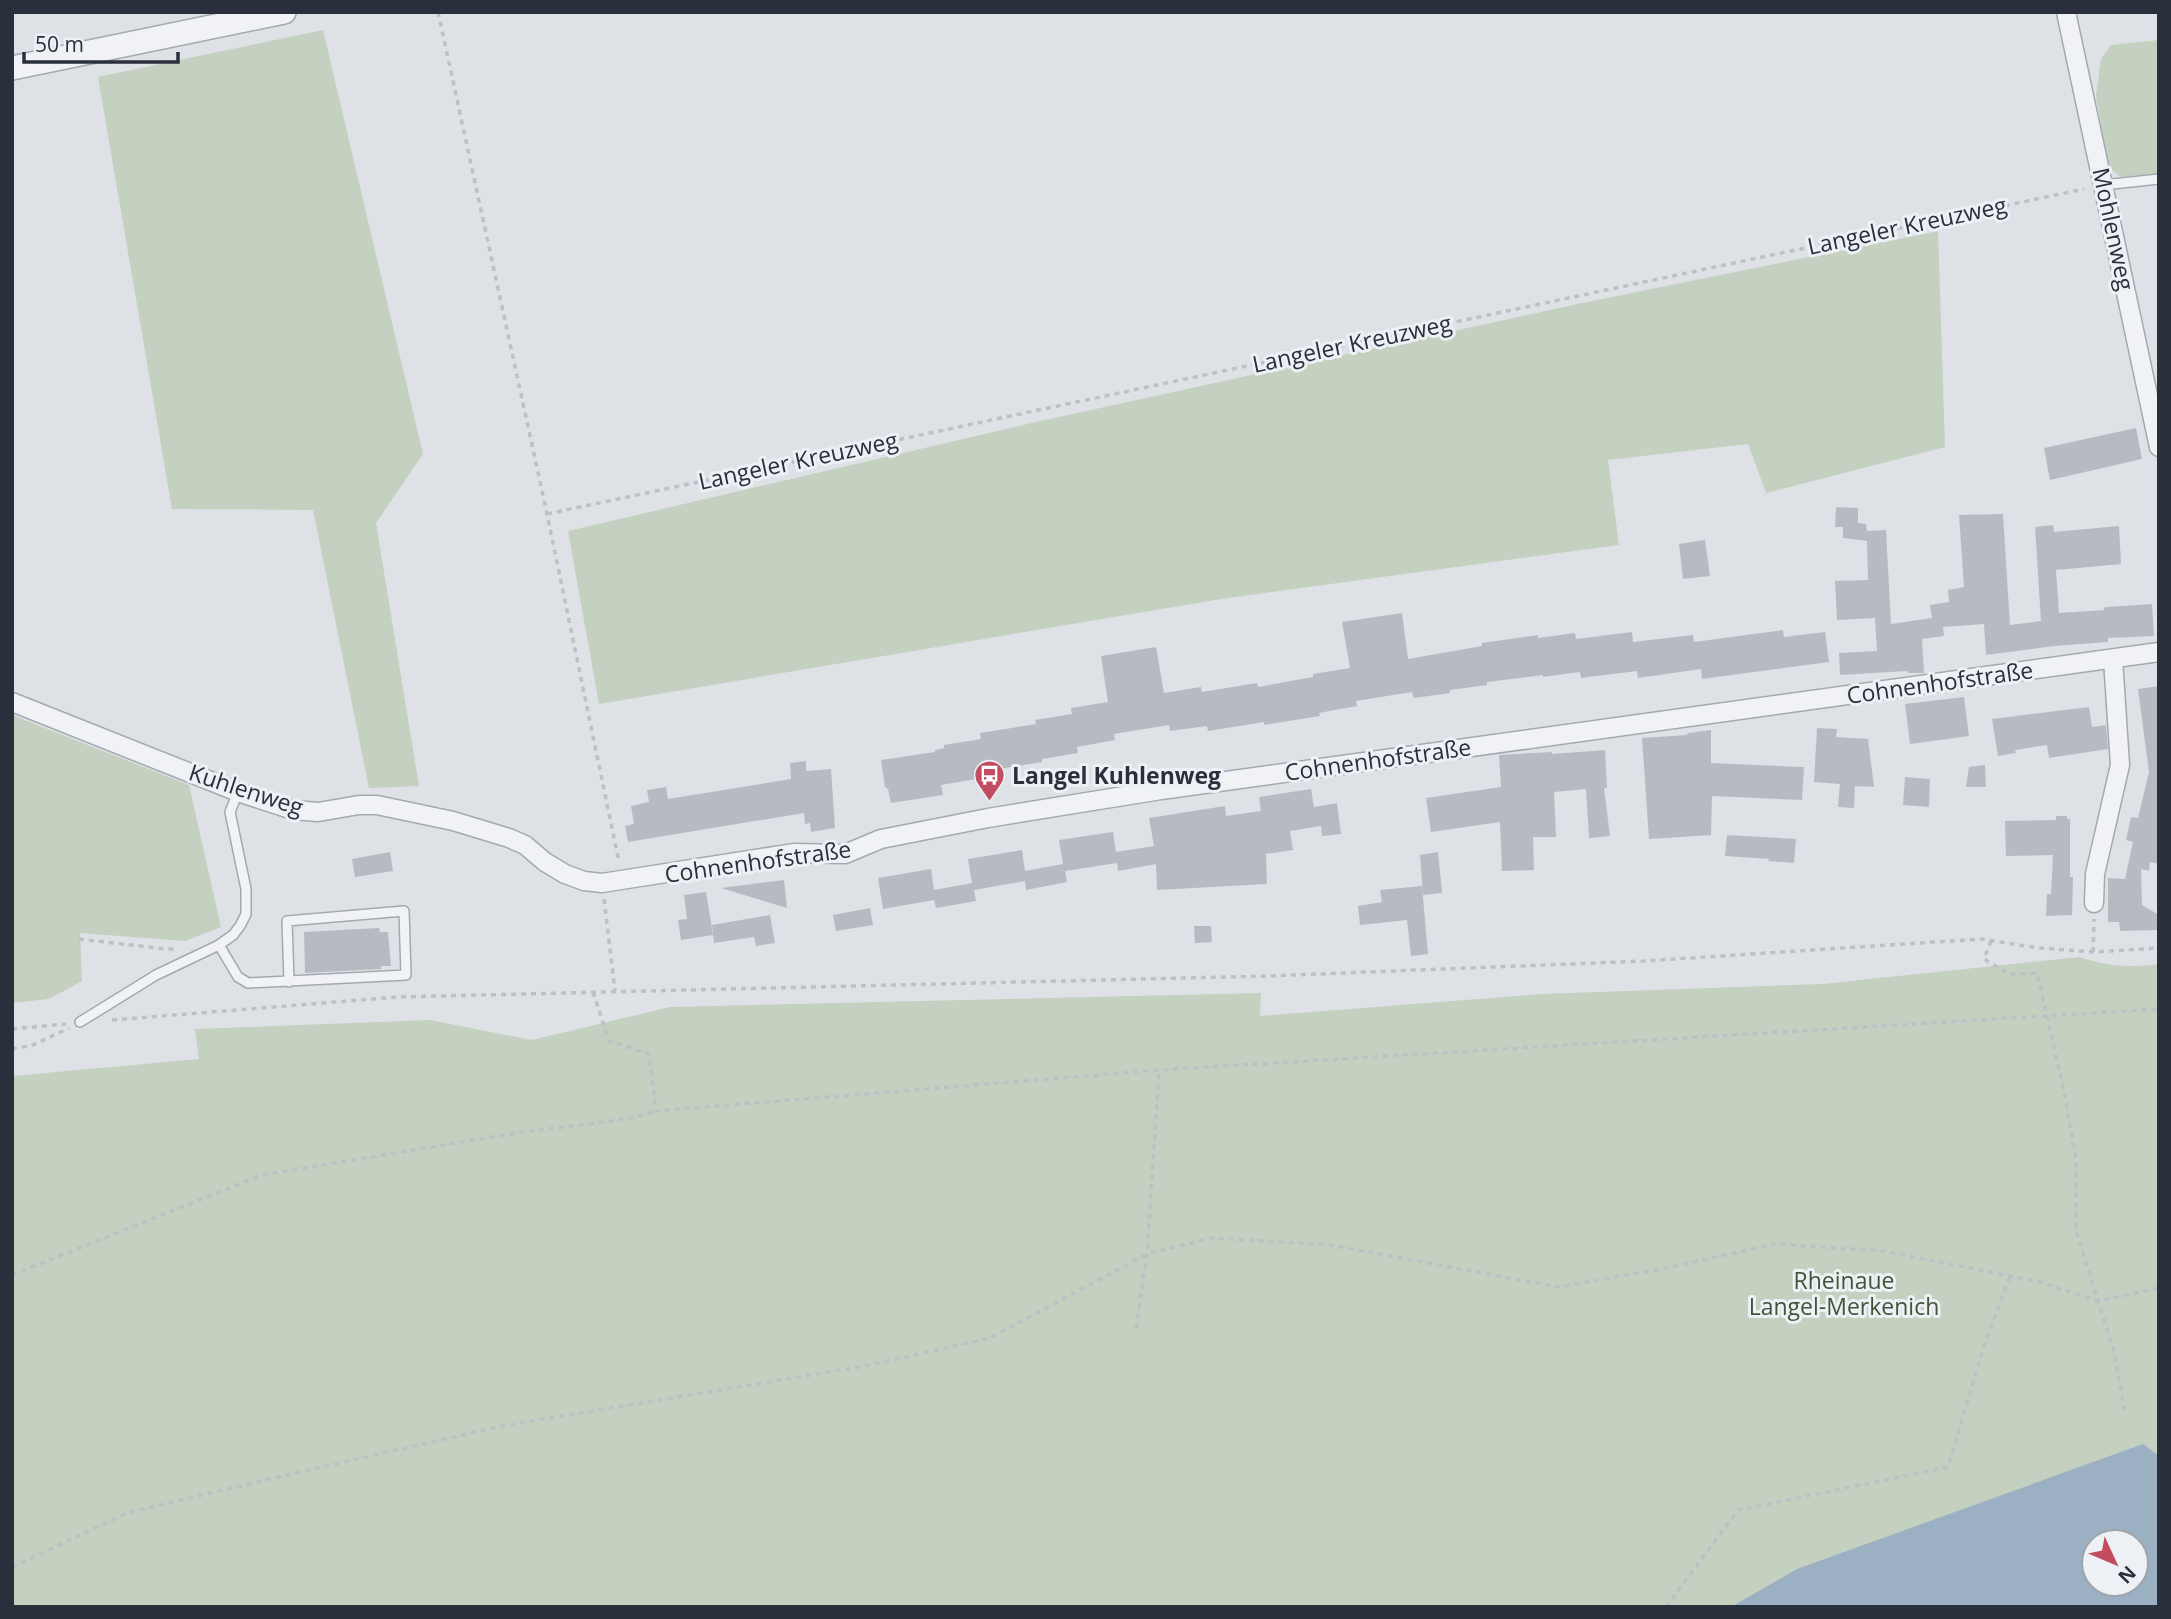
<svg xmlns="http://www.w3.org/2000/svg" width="2171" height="1619" font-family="'Open Sans',sans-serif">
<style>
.green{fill:#c4d0c0;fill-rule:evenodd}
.water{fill:#9cb0c4;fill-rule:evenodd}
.building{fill:#b6bbc3}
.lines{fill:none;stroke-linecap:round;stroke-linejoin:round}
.service-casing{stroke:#a4a9b0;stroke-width:12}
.minor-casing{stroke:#a4a9b0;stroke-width:21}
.tertiary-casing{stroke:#a4a9b0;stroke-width:26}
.path{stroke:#bdc0c5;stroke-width:3.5;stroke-dasharray:5 5;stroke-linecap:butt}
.service{stroke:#f1f2f5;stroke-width:9}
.minor{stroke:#f1f2f5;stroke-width:18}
.tertiary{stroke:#f1f2f5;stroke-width:23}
.labels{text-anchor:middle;stroke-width:6;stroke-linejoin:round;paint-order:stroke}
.street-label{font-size:23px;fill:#29303c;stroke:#edf0f4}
.poi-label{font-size:23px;font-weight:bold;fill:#29303c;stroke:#edf0f4;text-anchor:start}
.park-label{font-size:23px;fill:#3e5637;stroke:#edf0f4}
</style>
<rect width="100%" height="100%" fill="#dee2e6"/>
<g class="green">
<polygon points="323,30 423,454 376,523 419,786 369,788 313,510 172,509 98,77"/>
<polygon points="2159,40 2159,173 2121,177 2108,167 2096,96 2101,59 2111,45"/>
<polygon points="1938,231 1945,447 1766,493 1748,444 1608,460 1619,545 1227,598 599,704 568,531 1036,422 1587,302"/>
<polygon points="12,715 189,785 221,927 185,941 80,933 82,981 49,999 12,1003"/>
<path d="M2080 957C2106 966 2131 968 2159 964V1607H12V1076L199 1059 195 1029 430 1020 532 1040 670 1007 1261 993 1260 1016 1542 994 1822 984ZM2094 1542H2136V1584H2094Z"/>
</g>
<path class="water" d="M2143 1444 2159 1456V1607H1731L1797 1569ZM2094 1542H2136V1584H2094Z"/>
<g class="building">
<polygon points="2136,428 2142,459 2050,480 2044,448"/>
<polygon points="1836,507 1858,508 1858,523 1866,524 1867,531 1886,530 1891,624 1932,618 1930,605 1949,602 1948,590 1964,587 1959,515 2003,514 2010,625 2041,621 2035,527 2053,525 2054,532 2119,526 2121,564 2056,570 2059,613 2104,610 2105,607 2152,604 2154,636 2108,638 2108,642 2054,646 1986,655 1984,624 1943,627 1944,636 1922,639 1924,673 1908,673 1907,671 1840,675 1839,653 1877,651 1875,618 1837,620 1835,581 1868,580 1867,541 1843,538 1843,527 1835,527"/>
<polygon points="1705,540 1710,576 1683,579 1679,544"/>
<polygon points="1402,613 1408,659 1482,646 1482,643 1538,635 1538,638 1575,633 1576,639 1632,632 1633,642 1693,635 1694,642 1783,630 1784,637 1825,632 1829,662 1702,679 1701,669 1638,678 1637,671 1581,678 1580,672 1543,677 1543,675 1487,682 1487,685 1450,690 1450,693 1414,698 1412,692 1356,701 1357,706 1319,713 1320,716 1264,725 1264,722 1208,731 1207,726 1170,731 1169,725 1114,734 1115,740 1077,747 1078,753 1042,759 1042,762 987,771 988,777 941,785 943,795 891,803 888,789 885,787 881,760 935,752 935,750 944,748 944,745 981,739 980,733 1036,724 1035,720 1072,714 1071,708 1108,702 1101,656 1156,647 1164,693 1201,687 1202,692 1257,683 1258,687 1313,677 1313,674 1350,668 1342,622"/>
<polygon points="2159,686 2159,864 2150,862 2149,871 2141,869 2142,905 2159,915 2159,930 2120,931 2119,922 2108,922 2108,878 2125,879 2133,842 2126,840 2131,817 2138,818 2149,772 2138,689"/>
<polygon points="1964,697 1969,736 1910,744 1905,704"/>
<polygon points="2089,707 2092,727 2106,725 2108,749 2049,758 2047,745 2015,750 2016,753 1998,756 1992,719"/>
<polygon points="1817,728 1837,729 1836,737 1868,739 1874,787 1855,786 1854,808 1838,807 1840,784 1814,782"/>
<polygon points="1711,730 1711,763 1804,767 1802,800 1712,796 1711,835 1649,839 1642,738 1687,735 1688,733"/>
<polygon points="1605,750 1607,788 1604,788 1610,836 1589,838 1586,789 1554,792 1556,837 1533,837 1534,870 1502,871 1500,822 1431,832 1426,798 1501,787 1499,755 1552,752 1552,754"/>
<polygon points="806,761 806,771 831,769 835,828 811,832 810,823 805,824 804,813 628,842 625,826 634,824 631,806 649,802 647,790 666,787 668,799 791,779 790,763"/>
<polygon points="1985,765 1986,787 1966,787 1969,767"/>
<polygon points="1905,777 1930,779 1929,807 1903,805"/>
<polygon points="1311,789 1314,807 1337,803 1341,834 1322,836 1321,826 1290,831 1293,850 1266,854 1267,884 1157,890 1156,864 1118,871 1117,863 1065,871 1067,882 1026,890 1025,881 974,890 976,901 936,908 934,900 883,909 878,878 931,869 934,890 972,883 968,859 1022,850 1025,871 1063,864 1059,840 1113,832 1116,852 1154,846 1149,818 1225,806 1226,816 1261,811 1259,797"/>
<polygon points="2056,816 2067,816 2067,819 2070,819 2070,877 2073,877 2072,915 2046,916 2047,894 2051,894 2053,855 2006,856 2005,821 2056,820"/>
<polygon points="1727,835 1796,839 1794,863 1768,861 1769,859 1725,856"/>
<polygon points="390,852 393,871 355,877 352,859"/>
<polygon points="1438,852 1442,893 1423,895 1420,855"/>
<polygon points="784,880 787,908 721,888"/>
<polygon points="1422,886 1428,954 1411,956 1407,920 1360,925 1358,906 1382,902 1380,890"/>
<polygon points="706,892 713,935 681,940 678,920 687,919 684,895"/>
<polygon points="870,908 873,925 836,931 833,915"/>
<polygon points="770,915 775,943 756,946 754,937 714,943 712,925"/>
<polygon points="1194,926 1211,926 1212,942 1195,943"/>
<polygon points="379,928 380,932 388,932 391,966 381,966 382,969 305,973 304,932"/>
</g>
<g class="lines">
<defs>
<g id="service">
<polyline points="2103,185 2159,179"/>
<polyline points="219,945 238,977 248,983 406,975 404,911 287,921 289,982"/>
<polyline points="80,1022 156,975 219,945 233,935 240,926 246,914 246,889 230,812 238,792"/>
</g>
<g id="minor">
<polyline points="2066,12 2159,447"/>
<polyline points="12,702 238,792 293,810 318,812 359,805 377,805 453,821 509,838 525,845 545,862 565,874 584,881 602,883 794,853 845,854 881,839 988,818 1161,790 2159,652"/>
<polyline points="2094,903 2095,874 2120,765 2113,659"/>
</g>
<polyline id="tertiary" points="12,68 284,12"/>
</defs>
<use href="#service" class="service-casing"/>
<use href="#minor" class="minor-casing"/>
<use href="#tertiary" class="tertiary-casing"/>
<g class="path">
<polyline points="438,12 547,514 619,862"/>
<polyline points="547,514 2084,189"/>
<polyline points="604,899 615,991"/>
<polyline points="79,939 166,949 175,949"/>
<polyline points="1991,941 1984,959 2009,974 2037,973 2064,1091 2076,1159 2076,1231 2114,1351 2125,1414"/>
<polyline points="2093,952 2094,919"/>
<polyline points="593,992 609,1041 649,1054 656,1111 1159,1070 2159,1009"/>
<polyline points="112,1020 398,997 1268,976 1644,961 1981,939 2039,948 2093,952 2159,948"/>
<polyline points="12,1029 66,1024"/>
<polyline points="12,1049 33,1045 69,1028"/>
<polyline points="12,1275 262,1175 516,1133 627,1119 656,1111"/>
<polyline points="1136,1328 1147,1254 1159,1070"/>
<polyline points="12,1567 127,1513 261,1481 502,1426 865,1366 990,1338 1147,1254 1212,1238 1330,1245 1558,1287 1666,1268 1775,1244 1884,1251 2040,1282 2098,1301 2159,1288"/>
<polyline points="1666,1607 1738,1510 1948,1467 1984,1346 2010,1276"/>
</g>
<use href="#service" class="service"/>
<use href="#minor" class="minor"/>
<use href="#tertiary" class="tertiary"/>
</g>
<defs>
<symbol id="bus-pin" viewBox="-11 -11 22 30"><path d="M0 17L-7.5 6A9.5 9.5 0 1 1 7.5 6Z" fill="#c24d61" stroke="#edf0f4"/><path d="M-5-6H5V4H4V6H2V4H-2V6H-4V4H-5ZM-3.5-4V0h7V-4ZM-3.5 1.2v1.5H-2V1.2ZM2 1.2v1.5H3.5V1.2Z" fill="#fff"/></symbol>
</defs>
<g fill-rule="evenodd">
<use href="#bus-pin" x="972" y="758" width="35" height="47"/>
</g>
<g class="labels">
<g class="street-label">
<text transform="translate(1907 226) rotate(-12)" y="8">Langeler Kreuzweg</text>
<text transform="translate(2113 229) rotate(78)" y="8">Mohlenweg</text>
<text transform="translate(1352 344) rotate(-12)" y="8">Langeler Kreuzweg</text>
<text transform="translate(798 461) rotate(-12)" y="8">Langeler Kreuzweg</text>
<text transform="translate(1940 683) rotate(-8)" y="8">Cohnenhofstraße</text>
<text transform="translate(1378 760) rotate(-8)" y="8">Cohnenhofstraße</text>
<text transform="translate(246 790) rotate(18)" y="8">Kuhlenweg</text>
<text transform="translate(758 862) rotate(-8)" y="8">Cohnenhofstraße</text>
</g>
<g class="poi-label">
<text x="1012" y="784">Langel Kuhlenweg</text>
</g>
<g class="park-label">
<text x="1844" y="1289">Rheinaue<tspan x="1844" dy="26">Langel-Merkenich</tspan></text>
</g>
</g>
<rect width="2171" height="1619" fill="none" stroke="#29303c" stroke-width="28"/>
<g transform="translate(2115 1563) rotate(134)"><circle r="33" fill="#edf0f4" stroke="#9fa3aa" stroke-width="2"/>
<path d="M0-5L12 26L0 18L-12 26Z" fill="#c24d61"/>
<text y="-10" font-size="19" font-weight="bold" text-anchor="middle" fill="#29303c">N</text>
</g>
<path d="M24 52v10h154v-10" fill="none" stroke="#29303c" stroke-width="3.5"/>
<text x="35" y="52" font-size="21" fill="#29303c" stroke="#edf0f4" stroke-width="5" paint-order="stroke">50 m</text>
</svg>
